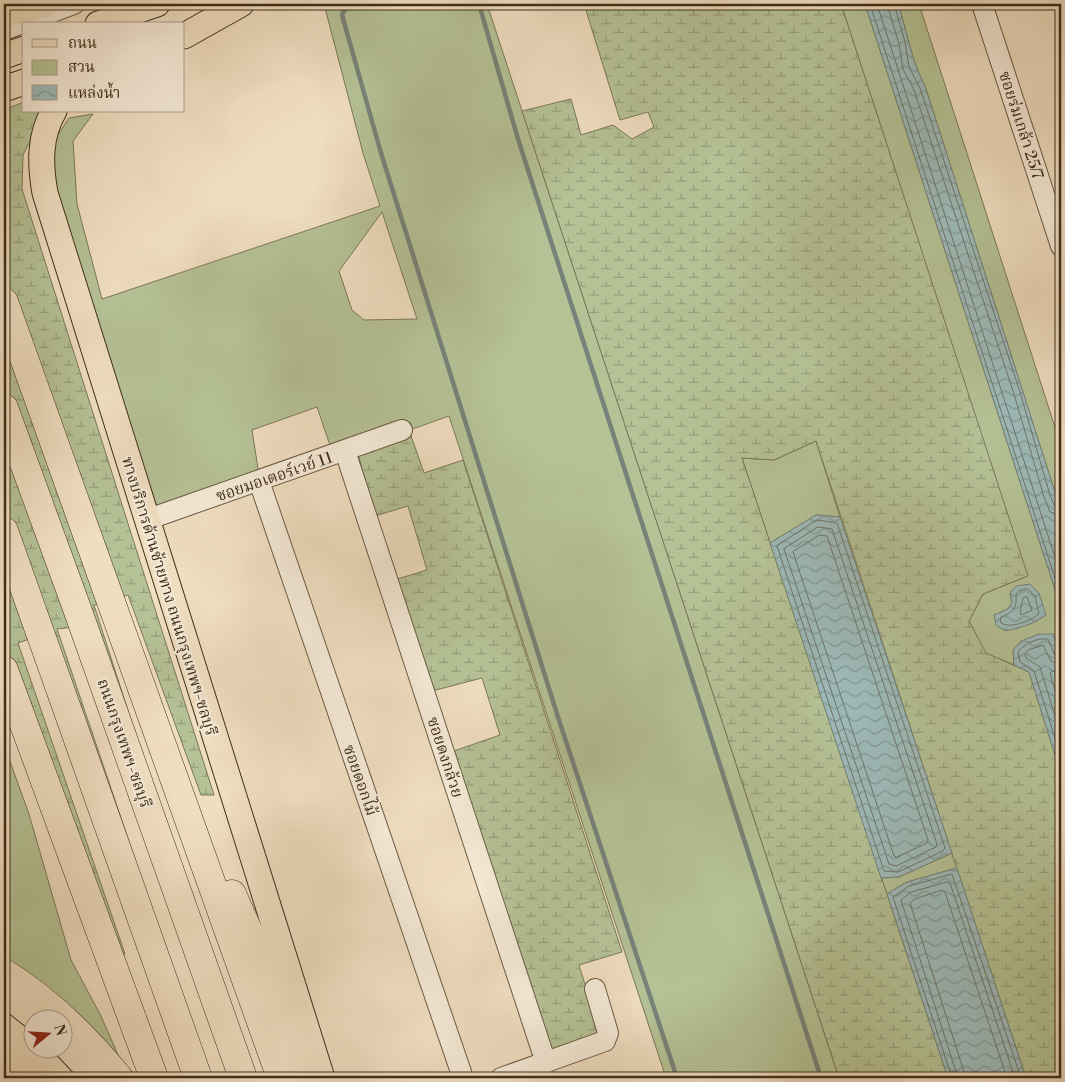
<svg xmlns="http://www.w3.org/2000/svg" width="1065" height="1082" font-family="'Libre Bodoni','Noto Serif Thai',serif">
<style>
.green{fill:#b5c296;stroke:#7a7858;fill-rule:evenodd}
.wetland{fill:url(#wetland-marsh);stroke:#7a7858}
.water{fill:url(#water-waves);stroke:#77837a}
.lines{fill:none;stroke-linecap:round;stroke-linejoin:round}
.shore{stroke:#6e756a;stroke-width:1}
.stream{stroke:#77837a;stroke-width:4.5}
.minor-casing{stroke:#6b5b44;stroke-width:22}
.major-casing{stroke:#3f2f1a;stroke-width:27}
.highway-casing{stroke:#3f2f1a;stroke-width:29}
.minor{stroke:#f5ead7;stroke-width:20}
.major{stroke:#f0dec1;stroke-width:25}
.highway{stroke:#f0dec1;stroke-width:28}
.labels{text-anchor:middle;stroke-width:4;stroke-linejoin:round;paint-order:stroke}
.street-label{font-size:16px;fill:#3f2f1a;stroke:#f5ead7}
</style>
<defs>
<pattern id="wetland-marsh" width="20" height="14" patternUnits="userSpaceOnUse" patternTransform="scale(1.25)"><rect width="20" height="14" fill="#b5c296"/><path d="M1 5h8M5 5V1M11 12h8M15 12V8" fill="none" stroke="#959e7a"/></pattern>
<pattern id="water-waves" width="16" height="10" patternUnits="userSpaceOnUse" patternTransform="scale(1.25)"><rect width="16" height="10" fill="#9dbbba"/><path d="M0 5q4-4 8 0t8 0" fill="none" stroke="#819896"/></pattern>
</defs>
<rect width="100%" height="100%" fill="#f0dec1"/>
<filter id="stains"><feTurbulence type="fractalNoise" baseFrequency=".004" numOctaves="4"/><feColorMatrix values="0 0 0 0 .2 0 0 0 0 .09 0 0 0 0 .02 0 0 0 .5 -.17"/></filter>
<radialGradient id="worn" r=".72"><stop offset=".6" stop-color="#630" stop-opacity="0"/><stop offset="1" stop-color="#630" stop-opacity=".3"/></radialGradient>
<g class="green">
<path d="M335 4H487L839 1078H666L449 416 334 457 317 407 252 430 261 488 151 515 52 200 53 142 69 118 93 114 73 141 77 204 102 299 380 206 363 153 325 8ZM382 212 417 319 364 320 352 310 339 271Z"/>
<path d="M841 4H865L1061 608V660L1053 634 1013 650 1014 665 985 653 969 621 983 594 1027 576ZM1016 586 1018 629 994 615 1008 609 1012 602 1010 593Z"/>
<path d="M898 4H919L1061 446V511L925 86C911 60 907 31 898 4Z"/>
<polygon points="816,441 840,517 816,515 770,543 742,458 774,460"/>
<polygon points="4,745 29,814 71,960 101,1016 128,1078 4,966"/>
<polygon points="952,853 957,868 907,882 887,894 881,878 899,877"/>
</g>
<g class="wetland">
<polygon points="584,4 841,4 1028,576 983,594 969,621 986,653 1029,672 1061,774 1061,1078 1026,1078 816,441 774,460 742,458 948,1078 839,1078 522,111 571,99 581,135 613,125 632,139 654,127 648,112 620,120"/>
<polygon points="24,102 24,111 45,111 23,155 22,189 214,795 201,795 128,595 94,605 160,810 90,625 57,629 180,992 49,632 18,643 125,954 116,957 4,643 4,110"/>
<polygon points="409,430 424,473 463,460 622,952 579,965 601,1036 550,1054 451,752 500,735 482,678 432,691 394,580 427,570 408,506 375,516 356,447"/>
</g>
<g class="water">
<path d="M865 4H898C907 31 911 60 925 86L1061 511V608Z"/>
<polygon points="816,515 840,517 952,853 899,877 881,878 770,543"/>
<path d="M1030 584 1039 593 1046 615C1034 624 1020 628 1005 631L996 625 994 615 1008 609 1012 602 1010 593 1016 586Z"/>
<polygon points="1039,634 1053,634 1061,660 1061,774 1029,672 1014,665 1013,650 1021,641"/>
<polygon points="957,868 1026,1078 948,1078 887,894 907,882"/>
</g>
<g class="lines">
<g class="shore">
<polyline points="870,4 1061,597"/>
<polyline points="877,4 1061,576"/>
<polyline points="887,4 899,44 903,69 914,90 1014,394 1044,497 1050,512 1061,516"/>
<polyline points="894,4 905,42 909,67 920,88 1020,392 1050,495 1055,507 1061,510"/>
<polygon points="817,520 837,523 945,848 943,851 898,872 884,871 777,546"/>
<polygon points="818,527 832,529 937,844 936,847 896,866 889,864 784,549"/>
<polygon points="820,535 827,536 928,840 927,843 897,857 894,856 793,552"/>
<path d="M1028 589 1035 596 1039 614C1030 621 1011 629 1001 623L1000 618C1014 611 1017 609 1016 594L1019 591Z"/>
<polygon points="1027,597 1032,610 1021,615 1020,612 1023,598"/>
<path d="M1061 658 1055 656 1048 639C1036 638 1025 643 1018 652L1020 662 1034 671 1061 757"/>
<polyline points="1061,665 1051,661 1043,645 1028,650 1025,654 1026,658 1040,667 1061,736"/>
<polyline points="1061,672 1052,671 1050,673 1061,711"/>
<polyline points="952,1078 893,897 909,886 952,874 1021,1078"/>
<polyline points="958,1078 901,900 911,892 947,882 950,883 1015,1078"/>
<polyline points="966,1078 910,903 915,899 942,890 945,892 1007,1078"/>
</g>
<g class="stream">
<polyline points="361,4 345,9 342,15 381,153 557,714 677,1078"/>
<polyline points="479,4 518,139 821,1078"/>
</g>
<defs>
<g id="minor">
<polyline points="982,4 1061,246"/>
<polyline points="4,30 74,4"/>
<polyline points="345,451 546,1063"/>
<polyline points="259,481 463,1078"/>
<polyline points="146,520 402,430"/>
<polyline points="501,1078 605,1041 608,1033 595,989"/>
</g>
<g id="major">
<polyline points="4,16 45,4"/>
<polyline points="98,24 157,4"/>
<polyline points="184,36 241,4"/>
<polyline points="4,56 24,49"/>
<polyline points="4,89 24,82"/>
<path d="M54 111C39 136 40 165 45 193L322 1078"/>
<polyline points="4,993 38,1020"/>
<polyline points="62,1042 96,1078"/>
</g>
<g id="highway">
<polyline points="4,302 281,1078"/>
<polyline points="4,408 79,614 243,1078"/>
<polyline points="4,531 198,1078"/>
<polyline points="4,670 154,1078"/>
<polyline points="232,894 259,955 304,1078"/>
<path d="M4 973C48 1000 86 1038 119 1078"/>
</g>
</defs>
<use href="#minor" class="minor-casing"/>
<use href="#major" class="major-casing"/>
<use href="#highway" class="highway-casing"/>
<use href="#minor" class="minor"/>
<use href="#major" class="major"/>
<use href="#highway" class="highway"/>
</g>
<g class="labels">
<g class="street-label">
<text transform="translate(1022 125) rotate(72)" y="6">ซอยร่มเกล้า 25/7</text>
<text transform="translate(274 476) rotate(-19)" y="6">ซอยมอเตอร์เวย์ 11</text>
<text transform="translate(170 596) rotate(73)" y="6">ทางบริการด้านซ้ายทาง ถนนกรุงเทพฯ-ชลบุรี</text>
<text transform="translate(125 743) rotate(71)" y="6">ถนนกรุงเทพฯ-ชลบุรี</text>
<text transform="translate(446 757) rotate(72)" y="6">ซอยดงกล้วย</text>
<text transform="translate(361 780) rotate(71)" y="6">ซอยดอกไม้</text>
</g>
</g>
<rect width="1065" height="1082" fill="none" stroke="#f0dec1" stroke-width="20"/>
<rect x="5" y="5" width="1055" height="1072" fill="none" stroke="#3f2f1a" stroke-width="2.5"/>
<rect x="10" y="10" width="1045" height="1062" fill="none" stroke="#3f2f1a"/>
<rect x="22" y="22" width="162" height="90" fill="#f5ead7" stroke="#ac9f8b"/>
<rect x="32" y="39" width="25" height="8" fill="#f0dec1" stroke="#ac9f8b"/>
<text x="68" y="48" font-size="15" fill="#3f2f1a">ถนน</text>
<rect x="32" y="60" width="25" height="15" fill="#b5c296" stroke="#ac9f8b"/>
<text x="68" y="72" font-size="15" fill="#3f2f1a">สวน</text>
<rect x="32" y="85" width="25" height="15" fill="url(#water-waves)" stroke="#ac9f8b"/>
<text x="68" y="98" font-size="15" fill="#3f2f1a">แหล่งน้ำ</text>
<g transform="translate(48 1034) rotate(72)"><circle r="24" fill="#f5ead7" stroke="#ac9f8b"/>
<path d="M0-4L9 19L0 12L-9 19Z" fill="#8f2418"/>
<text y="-8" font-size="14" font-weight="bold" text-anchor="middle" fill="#3f2f1a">N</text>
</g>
<rect width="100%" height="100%" filter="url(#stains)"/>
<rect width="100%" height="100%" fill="url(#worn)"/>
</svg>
